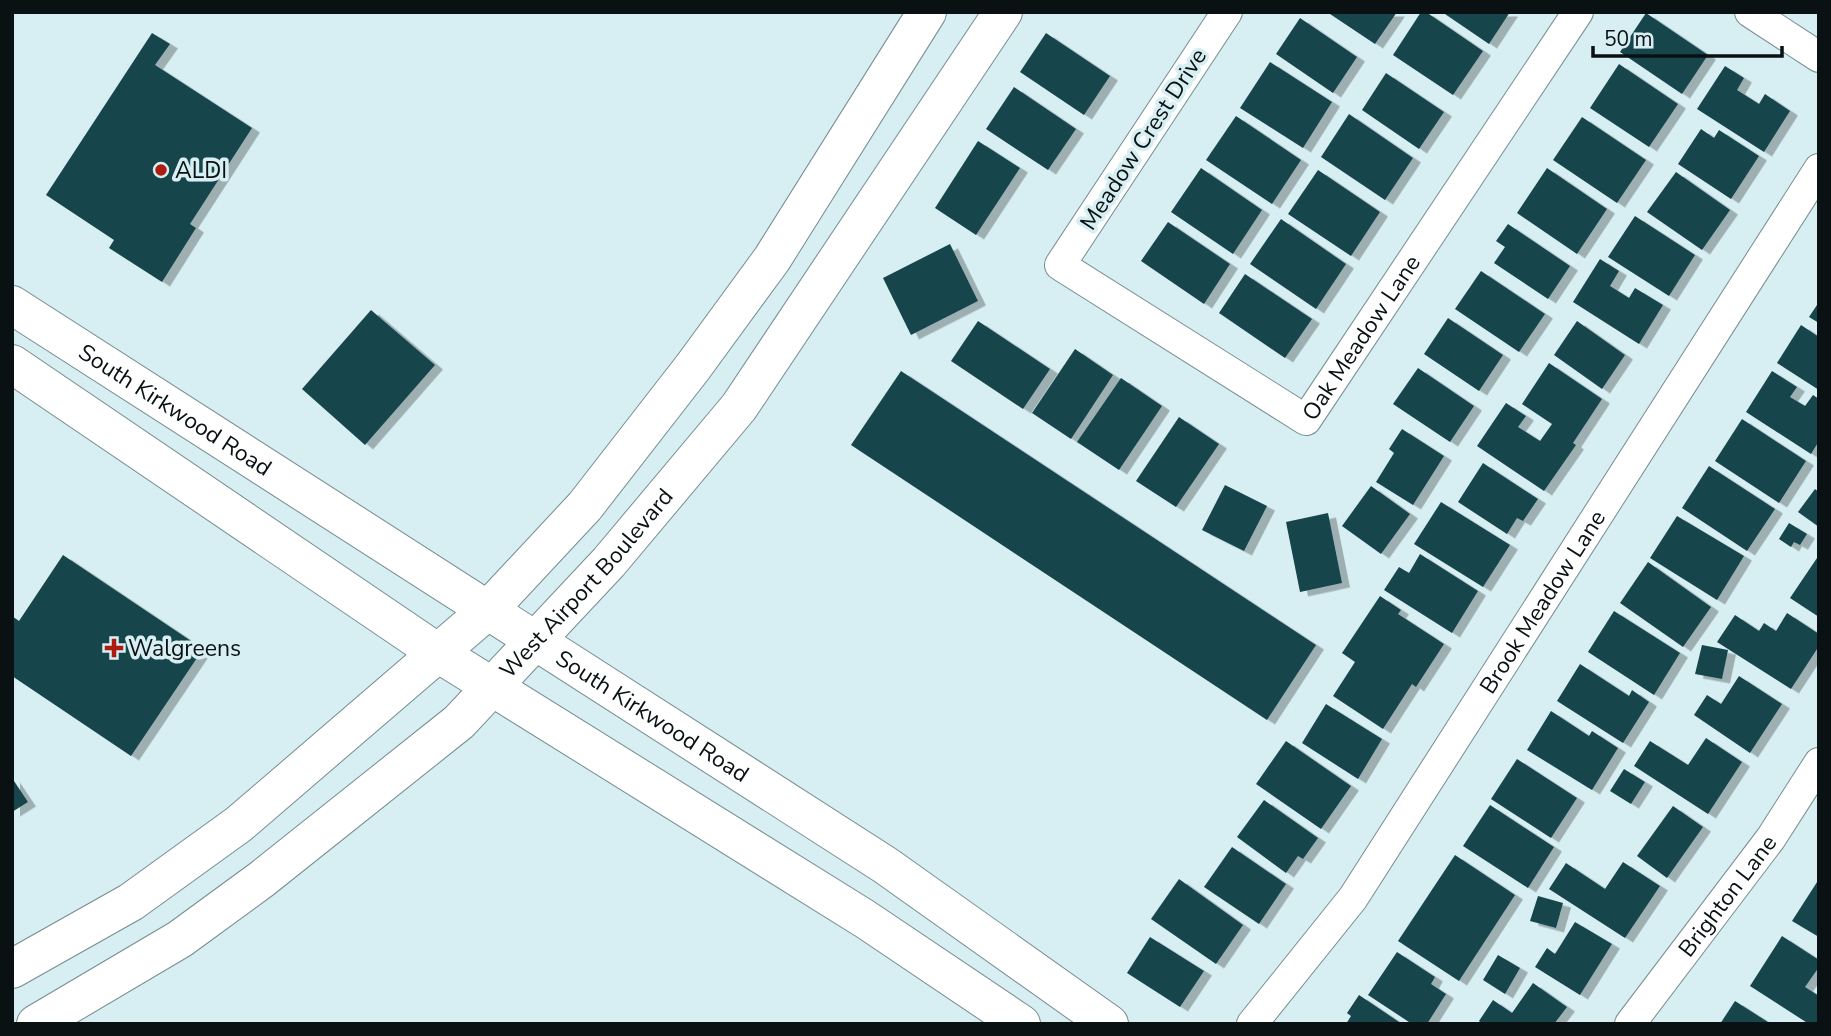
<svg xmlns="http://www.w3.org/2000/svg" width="1831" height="1036" font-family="'Nunito Sans',sans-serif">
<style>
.building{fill:#17444c;filter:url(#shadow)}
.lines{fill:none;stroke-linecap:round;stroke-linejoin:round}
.minor-casing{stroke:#768c90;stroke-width:32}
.major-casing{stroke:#768c90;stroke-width:40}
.minor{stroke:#fff;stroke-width:30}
.major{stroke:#fff;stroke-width:38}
.poi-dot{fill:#ac1c10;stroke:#d7eff3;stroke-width:2.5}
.labels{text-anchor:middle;stroke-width:7;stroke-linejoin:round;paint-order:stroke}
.street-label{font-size:23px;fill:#091113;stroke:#d7eff3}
.poi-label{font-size:23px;fill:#091113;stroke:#d7eff3;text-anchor:start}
</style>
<defs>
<filter id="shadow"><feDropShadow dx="8" dy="4.5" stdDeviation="0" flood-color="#0004"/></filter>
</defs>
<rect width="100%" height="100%" fill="#d7eff3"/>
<g class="building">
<polygon points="1327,12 1397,12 1375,44"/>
<polygon points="1421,12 1426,12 1483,51 1453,95 1393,55"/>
<polygon points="1442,12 1510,12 1489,44"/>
<polygon points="1646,13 1708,55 1682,94 1620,52"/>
<polygon points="1300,18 1357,57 1333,93 1276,54"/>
<polygon points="152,33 170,44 155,65 252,128 190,224 196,228 162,282 109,248 114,240 46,195"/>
<polygon points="1046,33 1110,76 1084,115 1020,72"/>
<polygon points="1270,62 1332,102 1303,148 1240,108"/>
<polygon points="1619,64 1678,104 1649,147 1590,108"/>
<polygon points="1725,66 1744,78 1737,90 1759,104 1765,94 1790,111 1764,152 1697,109"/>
<polygon points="1386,73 1444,112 1419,149 1362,110"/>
<polygon points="1014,87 1076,129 1048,170 986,129"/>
<polygon points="1349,114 1413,158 1385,200 1321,157"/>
<polygon points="1236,116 1301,160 1272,204 1206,160"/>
<polygon points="1582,117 1646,160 1617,203 1553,160"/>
<polygon points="1701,129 1714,138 1719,130 1759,156 1731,199 1678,164"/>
<polygon points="978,141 1020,168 976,235 935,208"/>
<polygon points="1201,168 1262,210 1233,254 1171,212"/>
<polygon points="1547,168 1607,209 1577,254 1517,213"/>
<polygon points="1318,170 1380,212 1351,256 1288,214"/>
<polygon points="1676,172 1730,210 1702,250 1647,212"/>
<polygon points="1635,216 1695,255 1669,296 1608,257"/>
<polygon points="1281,219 1346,264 1316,309 1250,264"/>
<polygon points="1168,222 1230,264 1204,304 1141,261"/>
<polygon points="1508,224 1570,266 1548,299 1494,263 1505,247 1496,241"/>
<polygon points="950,244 978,301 911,335 883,278"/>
<polygon points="1600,259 1619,271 1610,286 1629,298 1635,288 1663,305 1639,344 1573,302"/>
<polygon points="1481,271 1545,314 1519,352 1455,309"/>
<polygon points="1245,274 1312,319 1285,358 1219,313"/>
<polygon points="1819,302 1819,323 1809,317"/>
<polygon points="371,310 435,365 365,445 302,389"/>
<polygon points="1448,318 1503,355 1479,391 1424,354"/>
<polygon points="978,321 1050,369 1023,409 951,361"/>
<polygon points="1577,321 1625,355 1602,389 1554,355"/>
<polygon points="1801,325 1819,337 1819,390 1777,363"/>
<polygon points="1075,349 1113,375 1071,439 1032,413"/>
<polygon points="1549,363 1602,399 1573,443 1576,445 1544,491 1477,446 1506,403 1526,416 1518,427 1540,441 1552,424 1522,404"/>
<polygon points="1418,368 1474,406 1450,442 1393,404"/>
<polygon points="901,371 1316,645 1267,720 851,445"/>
<polygon points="1772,371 1797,387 1790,397 1805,406 1813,395 1819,399 1819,441 1811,454 1746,412"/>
<polygon points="1121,378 1162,406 1119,470 1077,442"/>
<polygon points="1179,417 1219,444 1176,507 1136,481"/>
<polygon points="1742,419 1806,461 1779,503 1715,461"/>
<polygon points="1402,429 1444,456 1413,505 1376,482 1394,453 1389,449"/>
<polygon points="1483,463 1538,499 1523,521 1517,518 1507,534 1458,502"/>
<polygon points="1709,466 1775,509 1747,551 1682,508"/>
<polygon points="1225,485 1267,506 1244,551 1202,530"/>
<polygon points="1371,486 1410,514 1381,554 1342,526"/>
<polygon points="1815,489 1819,492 1819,527 1798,512"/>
<polygon points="1441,502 1510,545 1483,587 1414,544"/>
<polygon points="1328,513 1342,583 1300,592 1286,522"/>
<polygon points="1677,516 1744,556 1717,600 1650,558"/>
<polygon points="1789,523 1807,534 1800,545 1794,542 1791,547 1779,539"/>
<polygon points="1420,554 1478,591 1452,633 1384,590 1399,567 1409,573"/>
<polygon points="63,555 203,649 131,756 12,676 12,616 19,621"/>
<polygon points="1819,555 1819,617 1790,598"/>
<polygon points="1648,562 1711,607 1683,647 1620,603"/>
<polygon points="1380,596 1401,610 1398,614 1444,644 1416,687 1412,684 1383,729 1333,696 1355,662 1342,653"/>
<polygon points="1614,611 1680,653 1654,695 1588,652"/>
<polygon points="1787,613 1819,634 1819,646 1791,689 1717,642 1735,615 1759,631 1764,623 1776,631"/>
<polygon points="1702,645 1728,650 1722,679 1695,674"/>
<polygon points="1580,664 1629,696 1632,690 1649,702 1623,743 1557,701"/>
<polygon points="1739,676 1782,704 1750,753 1694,715 1707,695 1721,704"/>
<polygon points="1326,704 1382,739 1358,779 1302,743"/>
<polygon points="1551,711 1589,736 1592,731 1618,748 1592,790 1527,750"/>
<polygon points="1706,738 1742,762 1708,814 1634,766 1650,741 1688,765"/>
<polygon points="1286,741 1351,786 1321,829 1256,784"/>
<polygon points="1517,759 1577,798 1551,838 1491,799"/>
<polygon points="1624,769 1645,782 1631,804 1610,791"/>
<polygon points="12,778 28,802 12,812"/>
<polygon points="1264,800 1318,838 1303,859 1298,856 1286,873 1237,837"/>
<polygon points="1490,805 1554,847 1528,888 1463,846"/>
<polygon points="1673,806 1703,827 1667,878 1637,856"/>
<polygon points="1232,847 1286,884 1259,924 1204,887"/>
<polygon points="1455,855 1515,895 1459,981 1398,941"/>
<polygon points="1623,862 1660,886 1625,938 1549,889 1566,863 1605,889"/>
<polygon points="1179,879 1243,925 1216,964 1151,919"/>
<polygon points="1819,879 1819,937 1792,921"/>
<polygon points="1538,896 1563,903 1556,928 1530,921"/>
<polygon points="1575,922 1612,944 1580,995 1535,967 1547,948 1555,954"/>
<polygon points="1782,936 1819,960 1819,967 1805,987 1819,996 1819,1024 1809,1024 1750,986"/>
<polygon points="1150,937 1204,971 1180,1007 1127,973"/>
<polygon points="1397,952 1435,977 1431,984 1446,994 1427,1024 1412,1024 1368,995"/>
<polygon points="1498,955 1520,968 1505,994 1483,980"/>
<polygon points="1533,983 1567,1007 1554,1024 1482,1024 1479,1021 1493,1000 1512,1013"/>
<polygon points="1359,995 1402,1024 1346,1024 1351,1016 1347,1013"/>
<polygon points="1735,1001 1771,1024 1720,1024"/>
</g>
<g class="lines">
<defs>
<g id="minor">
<path id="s1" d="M1227 12 1060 265 1306 420 1578 12"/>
<polyline points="1750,12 1819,57"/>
<path id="s2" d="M1252 1024 1353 898 1819 169"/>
<path id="s3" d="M1630 1024 1771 838 1819 763"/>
</g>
<g id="major">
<path id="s4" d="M12 305 885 865 1109 1024"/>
<polyline points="12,364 438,653 865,919 1021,1024"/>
<polyline points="12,969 131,902 239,824 488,610 585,506 693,367 772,259 927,12"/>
<path id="s5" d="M36 1024 180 939 262 879 459 722 609 562 739 407 1003 12"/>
</g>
</defs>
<use href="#minor" class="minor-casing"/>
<use href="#major" class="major-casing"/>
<use href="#minor" class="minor"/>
<use href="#major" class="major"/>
</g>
<g class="poi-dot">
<circle cx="161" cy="170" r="7"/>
<path d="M110.5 637.5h7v7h7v7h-7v7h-7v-7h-7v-7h7z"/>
</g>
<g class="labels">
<g class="street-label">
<text transform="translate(1143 139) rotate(-57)" y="8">Meadow Crest Drive</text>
<text dy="8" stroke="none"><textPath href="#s1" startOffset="693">Oak Meadow Lane</textPath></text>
<text dy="8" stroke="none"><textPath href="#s4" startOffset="194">South Kirkwood Road</textPath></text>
<text dy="8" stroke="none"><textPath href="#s5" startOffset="709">West Airport Boulevard</textPath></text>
<text dy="8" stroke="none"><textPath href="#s2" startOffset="513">Brook Meadow Lane</textPath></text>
<text dy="8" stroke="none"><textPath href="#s4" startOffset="761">South Kirkwood Road</textPath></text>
<text dy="8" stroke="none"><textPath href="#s3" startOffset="161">Brighton Lane</textPath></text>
</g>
<g class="poi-label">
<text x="175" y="178">ALDI</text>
<text x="128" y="656">Walgreens</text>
</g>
</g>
<rect width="1831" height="1036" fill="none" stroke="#091113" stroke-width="28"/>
<path d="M1593 46v10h189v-10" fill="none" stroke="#091113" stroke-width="3.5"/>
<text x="1604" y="46" font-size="21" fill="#091113" stroke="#d7eff3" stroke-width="5" paint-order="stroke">50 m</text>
</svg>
